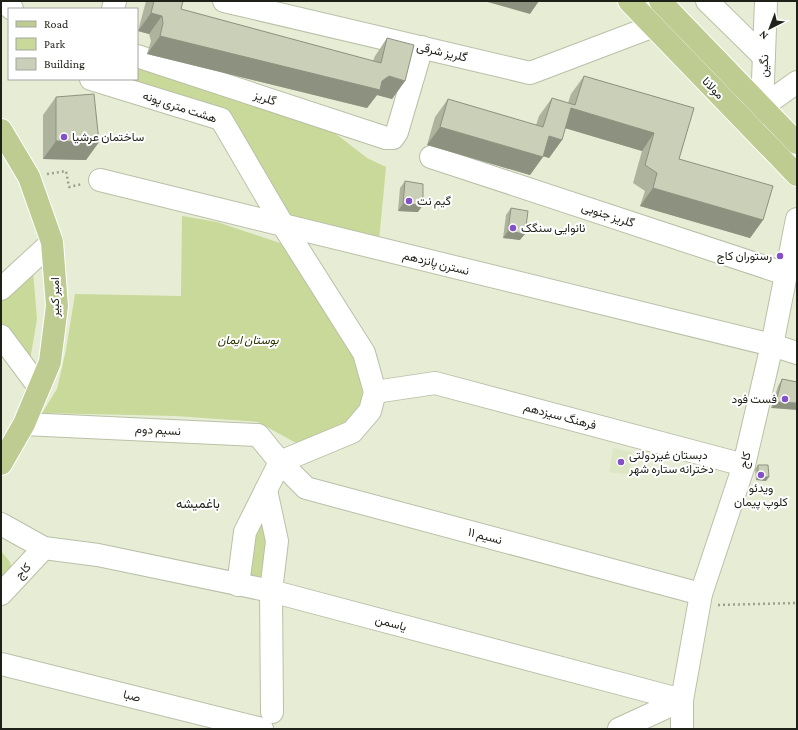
<svg xmlns="http://www.w3.org/2000/svg" width="798" height="730" font-family="'Crimson Pro',Vazirmatn,serif">
<style>
.built{fill:#dde7c6}
.green{fill:#c8d999}
.lines{fill:none;stroke-linecap:round;stroke-linejoin:round}
.minor-casing{stroke:#b9c0a8;stroke-width:24}
.major-casing{stroke:#fff;stroke-width:24}
.path{stroke:#9da28f;stroke-width:2.5;stroke-dasharray:2 3;stroke-linecap:butt}
.minor{stroke:#fff;stroke-width:22}
.major{stroke:#becb91;stroke-width:22}
.wall{fill:#adb39d}
.shaded-wall{fill:#8d9280}
.building{fill:#c9d0b7;stroke:#8d9280}
.poi-dot{fill:#8450c8;stroke:#fff;stroke-width:1.5}
.labels{text-anchor:middle;stroke-width:4;stroke-linejoin:round;paint-order:stroke}
.street-label{font-size:12px;fill:#1e2118;stroke:#fff}
.poi-label{font-size:12px;fill:#1e2118;stroke:#fff;text-anchor:start}
.park-label{font-size:12px;font-style:italic;fill:#2b3500;stroke:#fff}
.neighbourhood-label{font-size:13px;fill:#1e2118;stroke:#fff}
</style>
<rect width="100%" height="100%" fill="#e6edd4"/>
<polygon class="built" points="613,448 632,452 630,475 609,472"/>
<g class="green">
<polygon points="137,67 327,127 367,158 386,167 379,241 289,220 222,111 118,79 137,79"/>
<polygon points="182,216 217,222 283,244 361,368 363,400 344,425 296,443 258,422 176,416 42,413 57,389 66,350 75,294 181,296"/>
<polygon points="33,271 37,319 30,360 1,324 1,298"/>
<polygon points="266,505 267,586 243,581 248,537"/>
<polygon points="1,551 10,562 13,575 1,593"/>
</g>
<g class="lines">
<defs>
<g id="minor">
<polyline points="3,1 12,9"/>
<polyline points="224,1 530,73 654,26"/>
<polyline points="707,1 764,57"/>
<polyline points="113,9 115,1"/>
<polyline points="137,56 386,138 393,138 397,132 422,47"/>
<polyline points="91,79 221,119 283,225 364,353 375,392 370,411 352,432 280,462 266,490"/>
<polyline points="762,107 766,1"/>
<polyline points="762,107 797,82"/>
<polyline points="431,157 786,274"/>
<polyline points="100,180 772,345 797,353"/>
<polyline points="1,289 52,242"/>
<polyline points="1,336 39,387"/>
<polyline points="375,392 435,383 744,465"/>
<polyline points="24,424 258,435 280,462 306,488 701,594"/>
<polyline points="1,524 44,548 98,555 271,591 682,700"/>
<polyline points="238,585 245,532 266,490 277,541 271,591 272,712"/>
<polyline points="1,594 44,548"/>
<polyline points="1,664 262,729"/>
<polyline points="619,729 682,700"/>
<polyline points="682,729 682,700 701,594 744,465 772,345 797,219"/>
</g>
<g id="major">
<polyline points="629,1 797,175"/>
<polyline points="660,1 797,143"/>
<polyline points="1,130 29,177 52,242 57,306 50,362 24,424 1,464"/>
</g>
</defs>
<use href="#minor" class="minor-casing"/>
<use href="#major" class="major-casing"/>
<g class="path">
<polyline points="47,174 66,171 69,187 82,184"/>
<polyline points="718,605 797,603"/>
</g>
<use href="#minor" class="minor"/>
<use href="#major" class="major"/>
</g>
<g class="wall">
<polygon points="146,1 183,1 181,9 373,61 375,56 387,38 405,81 392,99 377,95 367,108 147,54 151,41 149,34 138,31"/>
<polygon points="584,76 694,108 679,159 763,220 750,238 640,206 645,191 633,183 642,151 565,128 562,140 549,158 543,156 530,175 427,145 435,117 448,99 536,125 539,116 552,98 568,103 571,94"/>
<polygon points="56,97 99,142 86,160 43,159 43,115"/>
<polygon points="405,181 418,212 398,211 400,188"/>
<polygon points="511,208 520,240 503,238 506,215"/>
<polygon points="782,379 797,382 771,408 778,386"/>
<polygon points="758,465 766,481 756,480 755,469"/>
</g>
<g class="shaded-wall">
<polygon points="484,1 539,1 530,14"/>
<polygon points="151,13 162,16 149,34 138,31"/>
<polygon points="160,36 382,81 389,76 405,81 392,99 377,95 367,108 147,54"/>
<polygon points="571,108 654,133 642,151 558,126"/>
<polygon points="440,127 543,157 530,175 427,145"/>
<polygon points="549,136 562,140 549,158 536,154"/>
<polygon points="56,141 99,142 86,160 43,159"/>
<polygon points="653,188 763,220 750,238 640,206"/>
<polygon points="403,204 423,205 418,212 398,211"/>
<polygon points="508,231 525,234 520,240 503,238"/>
<polygon points="776,402 797,403 797,410 771,408"/>
<polygon points="758,477 769,477 766,481 756,480"/>
</g>
<g class="building">
<polygon points="154,1 183,1 181,9 381,63 387,38 414,45 405,81 389,76 382,81 380,90 160,36 163,23 162,16 151,13"/>
<polygon points="584,76 694,108 679,159 773,186 763,220 653,188 657,173 645,165 654,133 571,108 562,140 549,136 543,157 440,127 448,99 543,127 552,98 575,105"/>
<polygon points="94,94 99,142 56,141 56,97"/>
<polygon points="405,181 423,184 423,205 403,204"/>
<polygon points="511,208 528,211 525,234 508,231"/>
<polygon points="782,379 797,382 797,403 776,402"/>
<polygon points="758,465 768,465 769,477 758,477"/>
</g>
<g class="poi-dot">
<circle cx="64" cy="137" r="4"/>
<circle cx="409" cy="201" r="4"/>
<circle cx="513" cy="228" r="4"/>
<circle cx="780" cy="256" r="4"/>
<circle cx="785" cy="399" r="4"/>
<circle cx="621" cy="462" r="4"/>
<circle cx="761" cy="475" r="4"/>
</g>
<g class="labels">
<g class="street-label">
<text transform="translate(442 52) rotate(13)" y="4">گلریز شرقی</text>
<text transform="translate(764 66) rotate(-88)" y="4">نگین</text>
<text transform="translate(713 88) rotate(46)" y="4">مولانا</text>
<text transform="translate(265 98) rotate(18)" y="4">گلریز</text>
<text transform="translate(180 107) rotate(18)" y="4">هشت متری پونه</text>
<text transform="translate(608 215) rotate(18)" y="4">گلریز جنوبی</text>
<text transform="translate(436 263) rotate(14)" y="4">نسترن پانزدهم</text>
<text transform="translate(55 297) rotate(-90)" y="4">امیر کبیر</text>
<text transform="translate(560 416) rotate(15)" y="4">فرهنگ سیزدهم</text>
<text transform="translate(158 430) rotate(3)" y="4">نسیم دوم</text>
<text transform="translate(745 460) rotate(-75)" y="4">کاج</text>
<text transform="translate(485 536) rotate(15)" y="4">نسیم ۱۱</text>
<text transform="translate(23 571) rotate(-47)" y="4">کاج</text>
<text transform="translate(391 623) rotate(15)" y="4">یاسمن</text>
<text transform="translate(132 696) rotate(14)" y="4">صبا</text>
</g>
<g class="poi-label">
<text x="72" y="141">ساختمان عرشیا</text>
<text x="417" y="205">گیم نت</text>
<text x="521" y="232">نانوایی سنگک</text>
<text x="772" y="260" text-anchor="end">رستوران کاج</text>
<text x="777" y="403" text-anchor="end">فست فود</text>
<text x="629" y="459">دبستان غیردولتی<tspan x="629" dy="14">دخترانه ستاره شهر</tspan></text>
<text x="761" y="492" text-anchor="middle">ویدئو<tspan x="761" dy="14">کلوپ پیمان</tspan></text>
</g>
<g class="park-label">
<text x="248" y="344">بوستان ایمان</text>
</g>
<g class="neighbourhood-label">
<text x="198" y="508">باغمیشه</text>
</g>
</g>
<rect width="798" height="730" fill="none" stroke="#1e2118" stroke-width="4"/>
<rect x="8" y="8" width="130" height="72" fill="#ffffff" stroke="#a5a6a3"/>
<rect x="16" y="21" width="20" height="6" fill="#becb91" stroke="#a5a6a3"/>
<text x="44" y="28" font-size="12" fill="#1e2118">Road</text>
<rect x="16" y="38" width="20" height="12" fill="#c8d999" stroke="#a5a6a3"/>
<text x="44" y="48" font-size="12" fill="#1e2118">Park</text>
<rect x="16" y="58" width="20" height="12" fill="#c9d0b7" stroke="#a5a6a3"/>
<text x="44" y="68" font-size="12" fill="#1e2118">Building</text>
<g transform="translate(770 28) rotate(222)" stroke="#ffffff" stroke-width="3" paint-order="stroke">
<path d="M0-3L7 15L0 10L-7 15Z" fill="#1e2118"/>
<text y="-6" font-size="11" font-weight="bold" text-anchor="middle" fill="#1e2118">N</text>
</g>
</svg>
